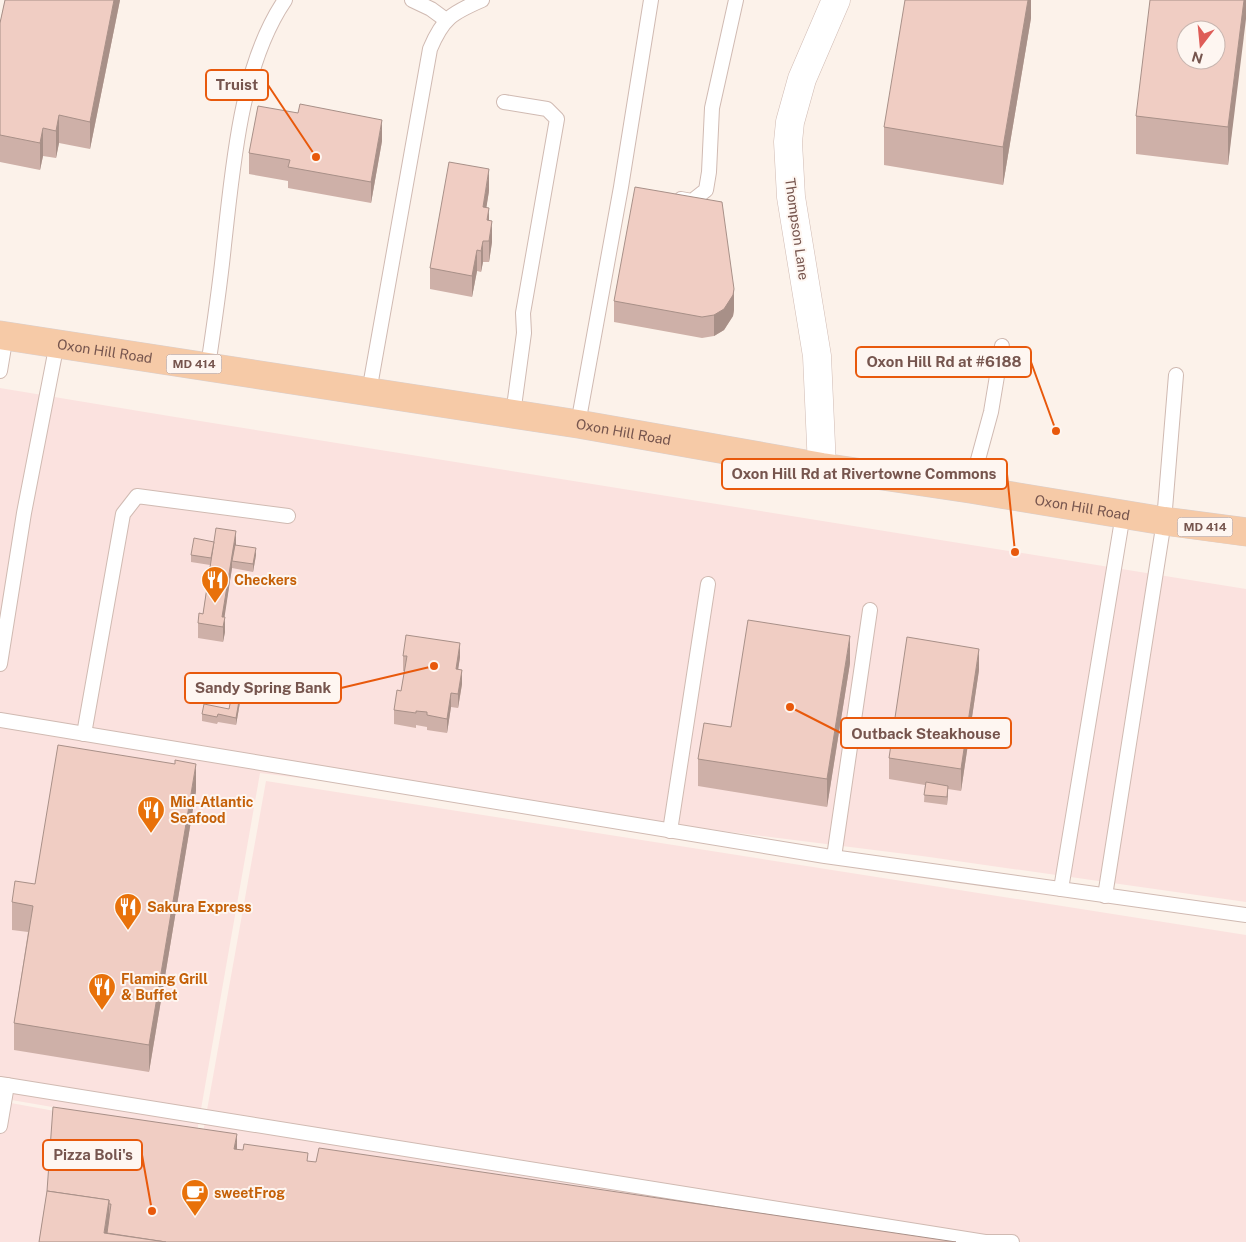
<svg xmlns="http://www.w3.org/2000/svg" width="1246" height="1242" font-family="'Public Sans',sans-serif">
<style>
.commercial{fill:#fbe2df}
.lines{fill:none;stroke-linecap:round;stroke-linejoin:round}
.service-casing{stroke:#d0bab2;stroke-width:16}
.minor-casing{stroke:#d0bab2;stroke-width:29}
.primary-casing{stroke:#d9cfcd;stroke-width:29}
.service{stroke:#fff;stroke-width:14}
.minor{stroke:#fff;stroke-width:28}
.primary{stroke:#f6caa7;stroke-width:28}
.wall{fill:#ceb0a8}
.shaded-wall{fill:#a89088}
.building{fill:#f0cdc3;stroke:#a89088;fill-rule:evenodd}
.labels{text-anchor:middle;stroke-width:4;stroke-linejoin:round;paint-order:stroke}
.shield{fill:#fef6f1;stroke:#9f857f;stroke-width:1}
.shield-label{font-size:12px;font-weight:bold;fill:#76554e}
.street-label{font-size:14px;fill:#76554e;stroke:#fef6f1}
.food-label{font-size:14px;font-weight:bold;fill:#c56008;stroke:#fef6f1;text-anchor:start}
.leader{fill:none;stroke:#e8590c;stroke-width:2}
.callout-dot{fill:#e8590c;stroke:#fef6f1;stroke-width:2}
.callout{fill:#fef6f1;stroke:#e8590c;stroke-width:2}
.callout-label{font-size:15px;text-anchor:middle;font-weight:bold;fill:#76554e}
</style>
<rect width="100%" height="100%" fill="#fcf2ea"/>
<g class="commercial">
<polygon points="0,388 169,416 1246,589 1246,902 922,856 260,773 197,1132 0,1098"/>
<polygon points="266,781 1246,935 1246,1242 0,1242 0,1101 202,1138"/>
</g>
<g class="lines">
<defs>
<g id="service">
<polyline points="412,0 431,9 446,20"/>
<polyline points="504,102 547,109 557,119 523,313 524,333 513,414"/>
<polyline points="681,199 692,201 706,190 709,172 712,108 736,0"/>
<path d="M208 366C214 326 220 286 224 245 233 167 240 66 285 0"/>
<polyline points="0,371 6,335"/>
<path d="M369 392 430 49C443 18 452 13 482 0"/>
<polyline points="578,424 621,187 651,0"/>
<polyline points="970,489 991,412 1002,346"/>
<polyline points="0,664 24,513 57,343"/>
<polyline points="0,720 825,856 1246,915"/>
<polyline points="84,734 123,514 137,496 288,516"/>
<polyline points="670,831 708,584"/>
<polyline points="834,857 870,610"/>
<polyline points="1061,889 1123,514"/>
<polyline points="1105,896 1164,521 1176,375"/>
<polyline points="0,1084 985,1242 1012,1242"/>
<polyline points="0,1126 7,1085"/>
</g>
<polyline id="minor" points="822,467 817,356 791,197 788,142 790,122 802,79 836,0"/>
<g id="primary">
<path id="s1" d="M0 335 578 424 822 467 970 489 1164 521 1246 532"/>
</g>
</defs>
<use href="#service" class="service-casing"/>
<use href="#minor" class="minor-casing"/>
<use href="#primary" class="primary-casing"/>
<use href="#service" class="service"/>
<use href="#minor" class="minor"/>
<use href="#primary" class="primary"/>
</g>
<g class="wall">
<polygon points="5,0 120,0 90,149 59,143 56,158 43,156 40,170 0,162 0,23"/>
<polygon points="1031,0 1031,18 1003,185 884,165 884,127"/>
<polygon points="1246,0 1228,165 1136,154 1136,116"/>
<polygon points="382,141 371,203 288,188 288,181 249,174 249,153"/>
<polygon points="489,191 486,208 489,220 492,242 489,262 483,262 481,272 477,271 472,297 430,289 430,268"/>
<polygon points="614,301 734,310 733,316 724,330 714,336 702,338 614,322"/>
<polygon points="236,545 256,555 253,572 232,568 224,617 225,632 223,642 198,638 198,623 203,614 210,565 191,562 191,555"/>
<polygon points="403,656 460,657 458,669 462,684 458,708 451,707 447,733 427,730 427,727 416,725 416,728 394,724 394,710 401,691 405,671 403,671"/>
<polygon points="850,663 827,807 698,786 698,759 731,727"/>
<polygon points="979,670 961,791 948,789 947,805 924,802 925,785 889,779 889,758"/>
<polygon points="242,691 236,725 218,722 217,724 202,721 202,714 229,709 234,700"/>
<polygon points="196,791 149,1072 14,1050 14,1023 28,932 12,930 12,902 35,884"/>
<polygon points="237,1150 308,1161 39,1242 47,1191"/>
</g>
<g class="shaded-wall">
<polygon points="114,0 120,0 90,149 90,122"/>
<polygon points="1028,0 1031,0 1031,18 1003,185 1003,147"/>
<polygon points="1244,0 1246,0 1246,19 1228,165 1228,127"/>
<polygon points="59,115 59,143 56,158 56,131"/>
<polygon points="382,120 382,141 371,203 371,182"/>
<polygon points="43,128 43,156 40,170 40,143"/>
<polygon points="489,169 489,191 483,229 483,207"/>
<polygon points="489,208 489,229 487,220"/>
<polygon points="492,221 492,242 489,262 489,241"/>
<polygon points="483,241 483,262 481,272 481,251"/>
<polygon points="477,250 477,271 472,297 472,276"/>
<polygon points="734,289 734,310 733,316 724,330 714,336 714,315"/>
<polygon points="236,531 236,545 232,561 232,568 223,627 222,617"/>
<polygon points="256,548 256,555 253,572 253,564"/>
<polygon points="225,617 225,632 223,642 223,627"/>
<polygon points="850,636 850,663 827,807 827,779"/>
<polygon points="460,643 460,657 456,684 456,669"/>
<polygon points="979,649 979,670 961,791 961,769"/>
<polygon points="462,670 462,684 458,708 458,694"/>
<polygon points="242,684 242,691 236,725 236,718"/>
<polygon points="451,693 451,707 447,733 447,719"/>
<polygon points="196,764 196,791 149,1072 149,1045"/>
<polygon points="948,786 948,793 947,805 947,797"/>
<polygon points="237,1134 237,1155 234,1149"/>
<polygon points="109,1200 109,1228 106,1237 104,1233"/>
</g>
<g class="building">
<polygon points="5,0 114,0 90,122 59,115 56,131 43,128 40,143 0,135 0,23"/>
<polygon points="905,0 1028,0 1003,147 884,127"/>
<path d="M1150 0H1244L1228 127 1136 116ZM1186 30H1216V60H1186Z"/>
<polygon points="300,104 382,120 371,182 288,167 290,160 249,153 258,106 298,113"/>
<polygon points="449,162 489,169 483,207 489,208 487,220 492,221 489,241 483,241 481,251 477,250 472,276 430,268"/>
<polygon points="635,187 722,202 734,289 733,295 724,309 714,315 702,317 614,301"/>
<polygon points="216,528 236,531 222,617 225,617 223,627 198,623 199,613 203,614"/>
<polygon points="194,538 214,542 211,558 191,555"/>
<polygon points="235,545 256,548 253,564 232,561"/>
<polygon points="748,620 850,636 827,779 698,759 704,723 731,727"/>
<polygon points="406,635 460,643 456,669 462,670 458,694 451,693 447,719 427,715 427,712 416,711 416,713 394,710 397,690 401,691 407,656 403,656"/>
<polygon points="907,637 979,649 961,769 889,758"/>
<polygon points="237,683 242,684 236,718 218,714 217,717 202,714 204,704 229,709 231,699 234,700"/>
<polygon points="58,745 175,764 175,760 196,764 149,1045 14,1023 33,906 12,902 15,881 35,884"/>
<polygon points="926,782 948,786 947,797 924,795"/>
<polygon points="53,1107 237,1134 234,1149 243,1150 244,1144 308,1153 307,1161 316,1162 319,1148 956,1242 166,1242 107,1233 111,1204 109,1204 109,1200 47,1191"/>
<polygon points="47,1191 109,1200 104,1233 166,1242 39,1242"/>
</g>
<defs>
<symbol id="restaurant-pin" viewBox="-11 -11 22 30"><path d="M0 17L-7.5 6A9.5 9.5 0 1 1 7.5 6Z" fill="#e8710a" stroke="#fef6f1"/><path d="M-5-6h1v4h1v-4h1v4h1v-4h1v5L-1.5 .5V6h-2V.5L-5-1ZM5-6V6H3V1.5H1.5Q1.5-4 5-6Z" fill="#fff"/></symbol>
<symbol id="cafe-pin" viewBox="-11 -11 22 30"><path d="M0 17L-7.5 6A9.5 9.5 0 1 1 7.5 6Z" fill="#e8710a" stroke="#fef6f1"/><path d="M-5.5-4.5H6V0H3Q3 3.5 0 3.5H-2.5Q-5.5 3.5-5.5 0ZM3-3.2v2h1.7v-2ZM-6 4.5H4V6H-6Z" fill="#fff"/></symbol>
</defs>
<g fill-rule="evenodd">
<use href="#restaurant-pin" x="199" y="564" width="32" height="43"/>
<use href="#restaurant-pin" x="135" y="794" width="32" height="43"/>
<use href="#restaurant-pin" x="112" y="891" width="32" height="43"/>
<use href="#restaurant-pin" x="86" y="971" width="32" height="43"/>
<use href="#cafe-pin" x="179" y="1177" width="32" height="43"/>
</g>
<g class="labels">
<g class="shield">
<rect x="166.5" y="354.5" width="55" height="19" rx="4"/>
<rect x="1177.5" y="517.5" width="55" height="19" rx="4"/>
</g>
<g class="shield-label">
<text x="194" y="368">MD 414</text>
<text x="1205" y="531">MD 414</text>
</g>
<g class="street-label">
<text transform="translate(797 229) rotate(82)" y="5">Thompson Lane</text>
<text dy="5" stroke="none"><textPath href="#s1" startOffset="106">Oxon Hill Road</textPath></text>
<text dy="5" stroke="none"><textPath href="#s1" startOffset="631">Oxon Hill Road</textPath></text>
<text dy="5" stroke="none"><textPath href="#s1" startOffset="1096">Oxon Hill Road</textPath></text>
</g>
<g class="food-label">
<text x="234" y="585">Checkers</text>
<text x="170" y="807">Mid-Atlantic<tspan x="170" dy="16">Seafood</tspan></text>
<text x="147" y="912">Sakura Express</text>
<text x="121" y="984">Flaming Grill<tspan x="121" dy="16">&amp; Buffet</tspan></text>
<text x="214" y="1198">sweetFrog</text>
</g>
</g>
<path class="leader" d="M316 157L268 85M1056 431L1031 362M1015 552L1007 474M434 666L341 688M790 707L841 733M152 1211L142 1155"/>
<g class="callout-dot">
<circle cx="316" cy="157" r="5"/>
<circle cx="1056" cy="431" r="5"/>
<circle cx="1015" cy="552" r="5"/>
<circle cx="434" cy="666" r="5"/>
<circle cx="790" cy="707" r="5"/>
<circle cx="152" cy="1211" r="5"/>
</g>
<g class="callout">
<rect x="206" y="70" width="62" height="30" rx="5"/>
<rect x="856" y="347" width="175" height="30" rx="5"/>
<rect x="722" y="459" width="285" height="30" rx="5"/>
<rect x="185" y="673" width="156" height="30" rx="5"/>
<rect x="841" y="718" width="170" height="30" rx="5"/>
<rect x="43" y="1140" width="99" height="30" rx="5"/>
</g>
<g class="callout-label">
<text x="237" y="90">Truist</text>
<text x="944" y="367">Oxon Hill Rd at #6188</text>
<text x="864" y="479">Oxon Hill Rd at Rivertowne Commons</text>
<text x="263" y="693">Sandy Spring Bank</text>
<text x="926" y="739">Outback Steakhouse</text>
<text x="93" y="1160">Pizza Boli's</text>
</g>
<g transform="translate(1201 45) rotate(196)"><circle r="24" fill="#fef6f1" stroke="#c8b6b0"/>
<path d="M0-4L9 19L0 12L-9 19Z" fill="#de5c57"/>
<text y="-8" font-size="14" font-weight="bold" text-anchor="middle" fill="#76554e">N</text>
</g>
</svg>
